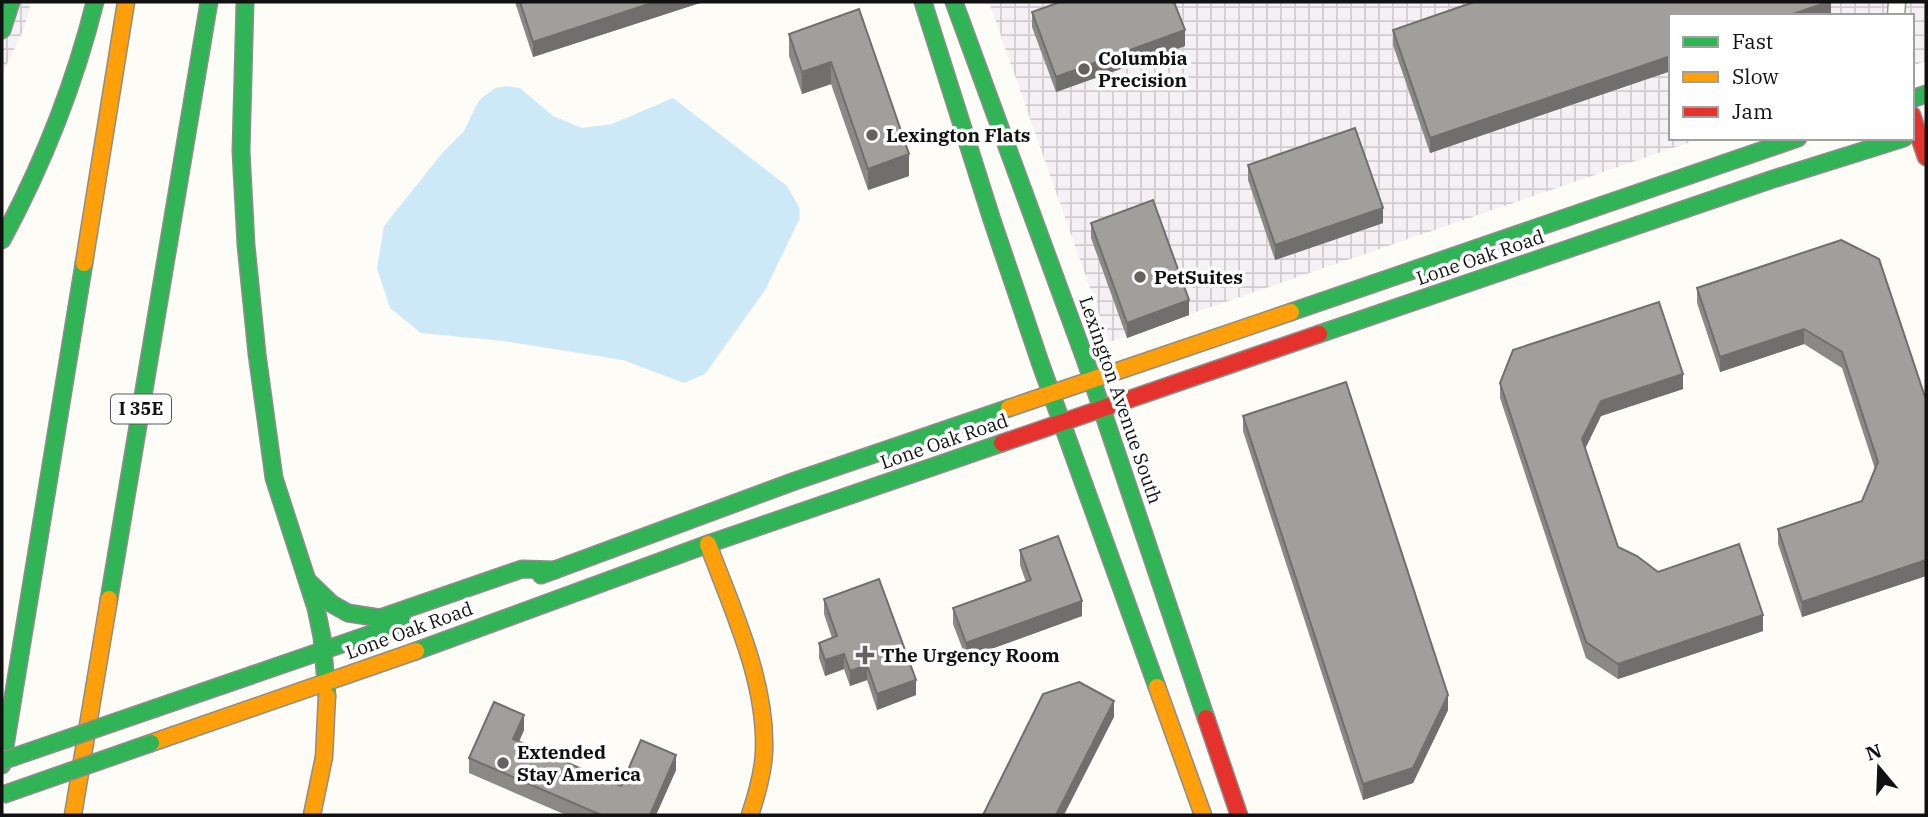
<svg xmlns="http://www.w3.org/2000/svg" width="1928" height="817" font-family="'IBM Plex Serif',serif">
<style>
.industrial{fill:url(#industrial-grid)}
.water{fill:#cde8f7}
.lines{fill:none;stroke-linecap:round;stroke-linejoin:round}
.street-casing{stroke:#979795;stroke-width:19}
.fast-casing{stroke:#8e8d8b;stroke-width:19}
.slow-casing{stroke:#8e8d8b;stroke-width:19}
.jam-casing{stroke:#8e8d8b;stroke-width:19}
.street{stroke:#fffffe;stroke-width:16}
.fast{stroke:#30b455;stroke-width:16}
.slow{stroke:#ff9f0a;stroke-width:16}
.jam{stroke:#e5322d;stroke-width:16}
.fast-bridge-casing{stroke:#8e8d8b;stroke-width:19;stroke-linecap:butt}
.fast-bridge{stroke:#30b455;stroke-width:16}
.wall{fill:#8a8986}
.shaded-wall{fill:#716f6d}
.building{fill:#a19f9c;stroke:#716f6d;stroke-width:2}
.poi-dot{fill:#646362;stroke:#fff;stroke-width:2.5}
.labels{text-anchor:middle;stroke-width:7;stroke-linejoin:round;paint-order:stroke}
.shield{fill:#fff;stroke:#585858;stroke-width:2}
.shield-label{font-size:18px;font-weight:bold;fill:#111}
.poi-label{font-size:19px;font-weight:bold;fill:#111;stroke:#fff;text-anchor:start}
.street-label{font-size:19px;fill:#111;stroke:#fff}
</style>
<defs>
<pattern id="industrial-grid" width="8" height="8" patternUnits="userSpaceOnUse" patternTransform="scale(1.75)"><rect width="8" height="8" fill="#f5f0f3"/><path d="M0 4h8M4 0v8" fill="none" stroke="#d1cdcf"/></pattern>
</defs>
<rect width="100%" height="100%" fill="#fdfcf7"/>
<g class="industrial">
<polygon points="2,2 31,2 24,29 2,74"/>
<polygon points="989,2 1926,2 1926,61 1912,66 1912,16 1671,16 1671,138 1702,138 1109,342"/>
</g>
<polygon class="water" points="507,86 520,88 553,116 582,128 612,124 673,98 787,186 799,207 800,218 765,290 705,374 684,383 623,360 504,341 421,333 390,308 377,268 384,226 444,151 464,131 479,100 495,88"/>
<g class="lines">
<defs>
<polyline id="street" points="1896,16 1897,2"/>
<g id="fast">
<polyline points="245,2 241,151 246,245 257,354 274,478 316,608 322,637 327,696"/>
<polyline points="923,2 992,220 1041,365 1157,687"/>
<polyline points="954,2 1085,359 1206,718"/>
<polyline points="2,30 11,2"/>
<polyline points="1912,99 1926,94"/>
<path d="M2 240C43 164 74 86 95 2"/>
<polyline points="1291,312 1798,138"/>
<polyline points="1319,334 1773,179 1904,138"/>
<polyline points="541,575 795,481 1009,408"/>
<polyline points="308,581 332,604 348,613 380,618 522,569 555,570"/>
<polyline points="109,599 209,2"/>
<polyline points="416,651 708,544 1002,443"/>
<polyline points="156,708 403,623"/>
<polyline points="2,765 84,263"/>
</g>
<g id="slow">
<polyline points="84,263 126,2"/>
<polyline points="1009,408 1291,312"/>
<path d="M708 544C732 609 767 681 764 752 763 774 757 794 750 815"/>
<polyline points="1157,687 1203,815"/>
<polyline points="151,743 416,651"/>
<polyline points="73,815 109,599"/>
<polyline points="312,815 324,757 327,696"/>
</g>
<g id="jam">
<polyline points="1912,115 1926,157"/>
<polyline points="1002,443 1319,334"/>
<polyline points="1206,718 1239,815"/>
</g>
</defs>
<use href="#street" class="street-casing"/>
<use href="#fast" class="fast-casing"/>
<use href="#slow" class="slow-casing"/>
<use href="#jam" class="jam-casing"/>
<use href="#street" class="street"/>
<use href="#fast" class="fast"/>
<use href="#slow" class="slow"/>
<use href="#jam" class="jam"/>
<defs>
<g id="fast-bridge">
<polyline points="2,761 156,708"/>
<polyline points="2,795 151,743"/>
</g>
</defs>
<use href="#fast-bridge" class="fast-bridge-casing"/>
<use href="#fast-bridge" class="fast-bridge"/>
</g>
<g class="wall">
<polygon points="515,2 703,2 533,57"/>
<polygon points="1831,2 1831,16 1430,153 1393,45 1393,30"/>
<polygon points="859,9 909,176 868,190 831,84 802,94 789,56 789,34"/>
<polygon points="1032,12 1185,46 1056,92 1032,27"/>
<polygon points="1248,165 1383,223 1275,260 1248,180"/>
<polygon points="1091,223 1189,315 1127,338 1091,238"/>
<polygon points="1841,240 1926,400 1926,576 1802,617 1778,544 1778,529 1862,501 1875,469 1842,368 1804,344 1720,372 1697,303 1697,288"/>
<polygon points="1500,383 1683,389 1601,416 1585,449 1618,547 1658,572 1763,631 1618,679 1586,658 1500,398"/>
<polygon points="1243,416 1448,710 1413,783 1363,800 1243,431"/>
<polygon points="1020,550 1082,616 966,658 953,624 953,608 1026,582 1020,565"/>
<polygon points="824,599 916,695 877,710 867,680 850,686 844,669 825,676 819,658 819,643 832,638 824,614"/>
<polygon points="524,730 519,742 621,786 676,770 656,815 566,815 469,773 469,758"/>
</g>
<g class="shaded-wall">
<polygon points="655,2 703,2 533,57 533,42"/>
<polygon points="1828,2 1831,2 1831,16 1787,16"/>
<polygon points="1185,30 1185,46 1056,92 1056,77"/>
<polygon points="1671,56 1671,71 1430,153 1430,138"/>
<polygon points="831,62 831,84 802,94 802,72"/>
<polygon points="909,154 909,176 868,190 868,169"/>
<polygon points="1383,208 1383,223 1275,260 1275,245"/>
<polygon points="1189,300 1189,315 1127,338 1127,323"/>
<polygon points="1804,329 1804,344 1720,372 1720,357"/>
<polygon points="1683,374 1683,389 1601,416 1582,455 1582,439 1601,401"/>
<polygon points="1926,560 1926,576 1802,617 1802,602"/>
<polygon points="1082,601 1082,616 966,658 966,643"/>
<polygon points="1763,615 1763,631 1618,679 1618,664"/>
<polygon points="844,654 844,669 825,676 825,660"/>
<polygon points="867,665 867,680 850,686 850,671"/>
<polygon points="916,680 916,695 877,710 877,694"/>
<polygon points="1448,695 1448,710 1413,783 1363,800 1363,784"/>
<polygon points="1114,701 1114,717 1064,815 1056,815"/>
<polygon points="524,715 524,730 513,754 513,739"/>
<polygon points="676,755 676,770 656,815 650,815"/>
</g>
<g class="building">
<polygon points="520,2 655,2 533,42"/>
<polygon points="1060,2 1174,2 1185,30 1056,77 1032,12"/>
<polygon points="1474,2 1828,2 1787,16 1671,16 1671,56 1430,138 1393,30"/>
<polygon points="859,9 909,154 868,169 831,62 802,72 789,34"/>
<polygon points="1355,128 1383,208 1275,245 1248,165"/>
<polygon points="1153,200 1189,300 1127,323 1091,223"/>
<polygon points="1841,240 1879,259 1926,400 1926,560 1802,602 1778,529 1862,501 1878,462 1842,352 1804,329 1720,357 1697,288"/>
<polygon points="1659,302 1683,374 1601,401 1582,439 1618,547 1637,556 1658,572 1739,544 1763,615 1618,664 1586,642 1500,383 1513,350"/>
<polygon points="1346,382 1448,695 1413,768 1363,784 1243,416"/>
<polygon points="1058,536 1082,601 966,643 953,608 1031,580 1020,550"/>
<polygon points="879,579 916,680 877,694 867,665 850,671 844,654 825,660 819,643 837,636 824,599"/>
<polygon points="1079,682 1114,701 1056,815 983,815 1043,694"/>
<polygon points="494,702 524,715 513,739 621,786 641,740 676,755 650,815 601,815 469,758"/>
</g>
<g class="poi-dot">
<circle cx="1084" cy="69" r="7"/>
<circle cx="872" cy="135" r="7"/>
<circle cx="1140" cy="277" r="7"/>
<path d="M861.5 644.5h7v7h7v7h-7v7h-7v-7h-7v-7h7z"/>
<circle cx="503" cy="763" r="7"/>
</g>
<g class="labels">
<rect class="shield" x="111" y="394.5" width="60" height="29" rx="5"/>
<g class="shield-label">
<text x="141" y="415">I 35E</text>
</g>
<g class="poi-label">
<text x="1098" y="65">Columbia<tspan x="1098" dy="22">Precision</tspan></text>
<text x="886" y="142">Lexington Flats</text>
<text x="1154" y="284">PetSuites</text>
<text x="881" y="662">The Urgency Room</text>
<text x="517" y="759">Extended<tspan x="517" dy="22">Stay America</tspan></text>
</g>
<g class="street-label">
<text transform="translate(1480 257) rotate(-19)" y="7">Lone Oak Road</text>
<text transform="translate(1121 400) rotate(71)" y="7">Lexington Avenue South</text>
<text transform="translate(944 441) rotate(-19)" y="7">Lone Oak Road</text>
<text transform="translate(409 630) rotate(-20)" y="7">Lone Oak Road</text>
</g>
</g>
<rect width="1928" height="817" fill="none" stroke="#111111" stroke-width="7"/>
<rect x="1669" y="14" width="245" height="126" fill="#ffffff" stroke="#a0a0a0" stroke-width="2"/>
<rect x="1683" y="37" width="35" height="10" fill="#30b455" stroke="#a0a0a0" stroke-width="2"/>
<text x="1732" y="49" font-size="21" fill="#111111">Fast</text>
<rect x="1683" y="72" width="35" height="10" fill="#ff9f0a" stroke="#a0a0a0" stroke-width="2"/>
<text x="1732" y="84" font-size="21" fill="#111111">Slow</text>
<rect x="1683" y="107" width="35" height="10" fill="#e5322d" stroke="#a0a0a0" stroke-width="2"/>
<text x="1732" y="119" font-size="21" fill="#111111">Jam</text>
<g transform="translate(1879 768) rotate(341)" stroke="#ffffff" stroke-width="5" paint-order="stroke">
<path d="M0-5L12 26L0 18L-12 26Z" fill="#111111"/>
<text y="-10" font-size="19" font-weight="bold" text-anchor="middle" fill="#111111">N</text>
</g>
</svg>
